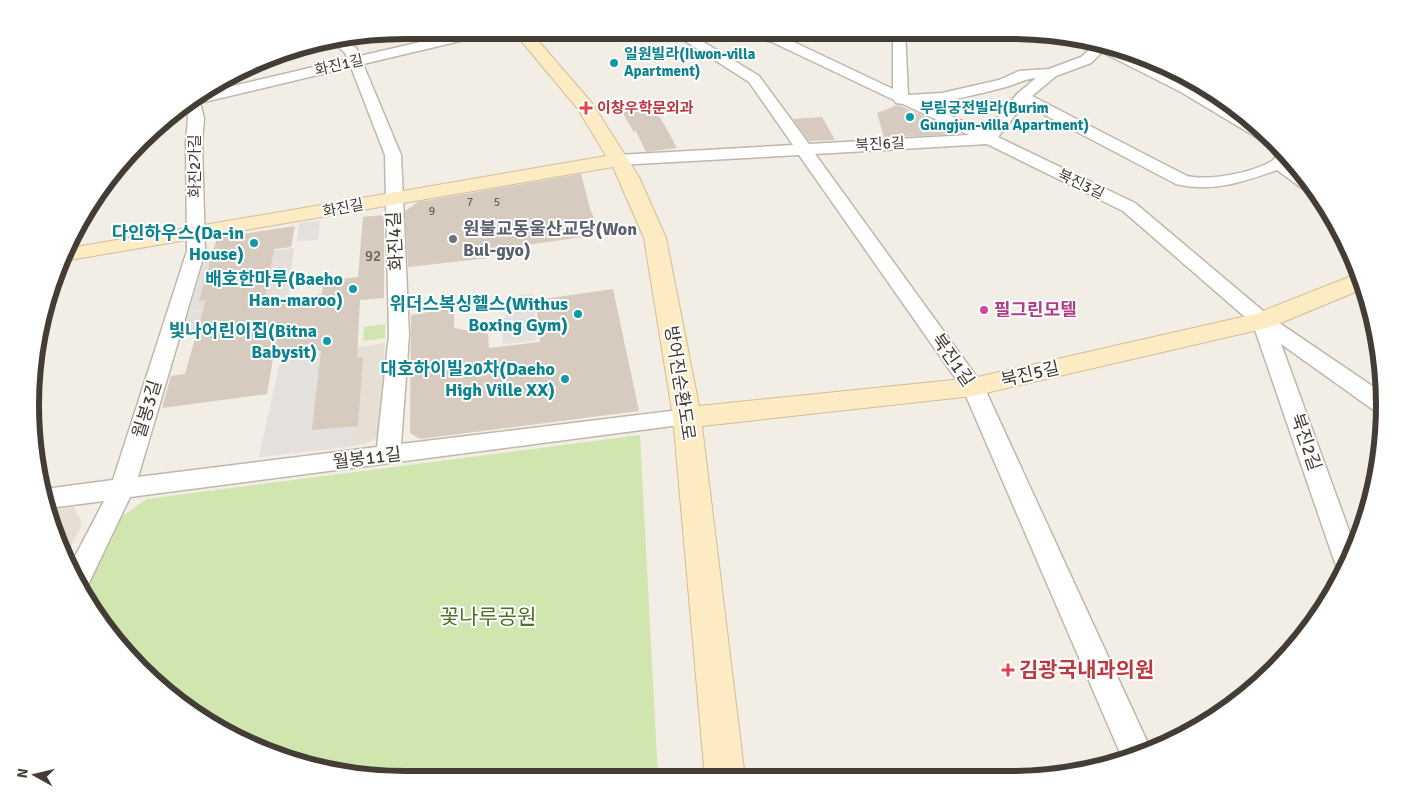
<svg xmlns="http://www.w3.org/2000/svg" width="1415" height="810" font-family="Signika,'Noto Sans KR',sans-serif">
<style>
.residential{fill:#e6dfd3}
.industrial{fill:#e4dfda}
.green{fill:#d0e6ae}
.parking{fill:#e3e0dd}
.building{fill:#d6cbbe}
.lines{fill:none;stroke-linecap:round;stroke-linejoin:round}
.street-casing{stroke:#c0b7ab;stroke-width:3}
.secondary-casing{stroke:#d1be96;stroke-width:2}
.street{fill:#fff;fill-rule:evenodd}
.secondary{fill:#fdebc4;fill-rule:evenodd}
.culture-dot{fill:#0f9aa8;stroke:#fff;stroke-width:2}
.health-dot{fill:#e0444e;stroke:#fff;stroke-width:2}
.worship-dot{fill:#6b7280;stroke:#fff;stroke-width:2}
.hotel-dot{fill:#d1479c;stroke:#fff;stroke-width:2}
.labels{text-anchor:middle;stroke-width:4;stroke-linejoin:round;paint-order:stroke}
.far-number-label{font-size:12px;fill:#686057}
.far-culture-label{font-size:15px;font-weight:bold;fill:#0d838f;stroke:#fff;text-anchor:start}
.far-street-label{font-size:15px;fill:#443d35;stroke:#fff}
.far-health-label{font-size:15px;font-weight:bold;fill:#be3a42;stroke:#fff;text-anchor:start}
.number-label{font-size:15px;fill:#686057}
.worship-label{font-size:18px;font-weight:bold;fill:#5b616d;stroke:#fff;text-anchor:start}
.culture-label{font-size:18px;font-weight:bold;fill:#0d838f;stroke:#fff;text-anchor:end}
.street-label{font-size:18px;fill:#443d35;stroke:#fff}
.hotel-label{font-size:18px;font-weight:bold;fill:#b23c85;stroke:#fff;text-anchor:start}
.near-park-label{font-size:21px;fill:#4b742a;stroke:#fff}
.near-health-label{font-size:21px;font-weight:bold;fill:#be3a42;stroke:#fff;text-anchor:start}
.rim{fill:none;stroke:#443d35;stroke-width:6}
</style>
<rect width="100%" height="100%" fill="#f2ede5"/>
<g class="residential">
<polygon points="385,343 379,437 365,444 259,457 281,359"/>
<polygon points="74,507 82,524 65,559 58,548 50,510"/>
</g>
<g class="industrial">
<polygon points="294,248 288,298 189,312 205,258"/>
<polygon points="287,299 284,319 181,335 187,313"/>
</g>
<g class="green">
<polygon points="385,324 385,338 363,341 364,327"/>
<polygon points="640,435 658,778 381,779 308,767 217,730 123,652 83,587 113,523 147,499"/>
</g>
<g class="parking">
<polygon points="320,221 318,240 297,241 299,223"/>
<polygon points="533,294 537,340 503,344 501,324 516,296"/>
<polygon points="321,353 312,430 358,426 353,446 259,457 281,359"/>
</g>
<g class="building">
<polygon points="648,105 661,119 677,148 646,152 636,131 634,132 622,112"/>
<polygon points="898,105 926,117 956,134 884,138 877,113"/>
<polygon points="822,117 835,140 809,141 793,119"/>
<polygon points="581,174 590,209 601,234 488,251 489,258 408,267 405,211 418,202"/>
<polygon points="384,215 384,298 360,300 357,358 363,357 358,426 312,430 321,351 273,358 267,394 162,408 171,376 185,374 206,300 199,301 217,238 295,226 291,247 274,249 264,302 322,294 323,281 358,277 363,217"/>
<polygon points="613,289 639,411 420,439 410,433 411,315 454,308 454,328 488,334 489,348 540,342 536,300"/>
</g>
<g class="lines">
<defs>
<g id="street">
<path d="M472 30H495L494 33 363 64 401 155 409 335 401 444 687 409 695 411 698 417 695 423 130 497 87 587 83 588 70 566 104 501 49 508 45 489 113 480 187 251 186 142 188 118 186 105 184 104 203 93 348 59 345 53 333 42 346 40 356 48 360 56ZM351 67 385 155 389 335 377 447 138 477 205 251 202 142 204 118 200 103Z"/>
<path d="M668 30H684L759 76 809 144 969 135 903 104 896 103 894 100 772 42 733 33 732 30H756L781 36 893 89V31H905L908 95 942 93 999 80 1019 71 1049 69 1081 57 1092 47 1087 41 1112 46 1191 86 1261 127 1279 146 1269 145 1181 92 1102 52 1091 63 1056 76 1032 96 1187 176C1210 181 1252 173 1272 161 1276 158 1278 153 1283 150L1291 159 1288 163 1306 176 1319 194H1310L1277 170C1243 182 1212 193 1176 184L1024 104 998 137 1135 203 1269 316 1384 394 1383 413 1375 411 1281 344 1355 547 1344 573 1339 571 1335 563 1253 324 1123 211 987 144 815 154 984 387 1151 750 1124 762 963 389 799 155 618 165 610 160 618 155 793 145 749 82ZM1036 78 1017 94 986 132 924 103C951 101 979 94 1006 87 1017 84 1024 79 1036 78Z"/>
</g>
<polygon id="secondary" points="512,30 529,30 592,103 639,177 666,238 699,406 973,378 1255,314 1359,273 1365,288 1271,327 973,396 702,426 745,778 705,778 673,417 644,238 613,167 64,261 70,248 606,156 578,109"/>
</defs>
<use href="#street" class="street-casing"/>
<use href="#secondary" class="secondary-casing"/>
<use href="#street" class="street"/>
<use href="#secondary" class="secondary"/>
</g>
<g class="culture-dot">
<circle cx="614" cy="63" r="5"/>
<circle cx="910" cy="117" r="5"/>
<circle cx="254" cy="243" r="5"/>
<circle cx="353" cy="289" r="5"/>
<circle cx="578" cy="314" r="5"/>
<circle cx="327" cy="341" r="5"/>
<circle cx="565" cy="379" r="5"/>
</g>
<g class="health-dot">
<path d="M583.5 100.5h5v5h5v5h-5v5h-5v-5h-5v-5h5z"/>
<path d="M1005.5 662.5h5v5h5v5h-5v5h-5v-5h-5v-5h5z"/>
</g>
<circle class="worship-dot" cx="453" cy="239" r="5"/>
<circle class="hotel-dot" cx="984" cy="310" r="5"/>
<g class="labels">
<g class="far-number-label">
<text x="470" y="206">7</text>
<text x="497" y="206">5</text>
<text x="432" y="215">9</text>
</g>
<g class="far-culture-label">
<text x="624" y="59">일원빌라(Ilwon-villa<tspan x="624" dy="17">Apartment)</tspan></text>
<text x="920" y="113">부림궁전빌라(Burim<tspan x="920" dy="17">Gungjun-villa Apartment)</tspan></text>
</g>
<g class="far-street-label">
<text transform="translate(339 65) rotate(-13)" y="5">화진1길</text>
<text transform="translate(880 144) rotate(-3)" y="5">북진6길</text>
<text transform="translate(195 166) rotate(-90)" y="5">화진2가길</text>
<text transform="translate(1081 184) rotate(26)" y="5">북진3길</text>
<text transform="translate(343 208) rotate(-11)" y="5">화진길</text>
</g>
<g class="far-health-label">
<text x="597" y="113">이창우학문외과</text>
</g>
<g class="number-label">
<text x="373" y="261">92</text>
</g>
<g class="worship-label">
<text x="463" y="235">원불교동울산교당(Won<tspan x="463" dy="21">Bul-gyo)</tspan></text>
</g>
<g class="culture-label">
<text x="244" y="239">다인하우스(Da-in<tspan x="244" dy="21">House)</tspan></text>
<text x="343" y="285">배호한마루(Baeho<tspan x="343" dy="21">Han-maroo)</tspan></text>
<text x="568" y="310">위더스복싱헬스(Withus<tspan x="568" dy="21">Boxing Gym)</tspan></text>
<text x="317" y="337">빛나어린이집(Bitna<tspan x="317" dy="21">Babysit)</tspan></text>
<text x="555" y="375">대호하이빌20차(Daeho<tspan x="555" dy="21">High Ville XX)</tspan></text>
</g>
<g class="street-label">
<text transform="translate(395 241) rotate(-93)" y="6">화진4길</text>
<text transform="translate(953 360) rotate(55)" y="6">북진1길</text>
<text transform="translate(1030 374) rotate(-13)" y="6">북진5길</text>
<text transform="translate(680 383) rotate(81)" y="6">방어진순환도로</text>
<text transform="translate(147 409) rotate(-73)" y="6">월봉3길</text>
<text transform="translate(1306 442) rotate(71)" y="6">북진2길</text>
<text transform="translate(367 458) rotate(-7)" y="6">월봉11길</text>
</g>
<g class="hotel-label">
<text x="994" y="316">필그린모텔</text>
</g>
<g class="near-park-label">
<text x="488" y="624">꽃나루공원</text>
</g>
<g class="near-health-label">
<text x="1019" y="677">김광국내과의원</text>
</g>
</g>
<path d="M0 0H1415V810H0ZM405 39H1010A366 366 0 0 1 1376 405V405A366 366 0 0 1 1010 771H405A366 366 0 0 1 39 405V405A366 366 0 0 1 405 39Z" fill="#fff" fill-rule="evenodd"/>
<path class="rim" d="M405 39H1010A366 366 0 0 1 1376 405V405A366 366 0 0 1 1010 771H405A366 366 0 0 1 39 405V405A366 366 0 0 1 405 39Z"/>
<g transform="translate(35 775) rotate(278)" stroke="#ffffff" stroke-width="4" paint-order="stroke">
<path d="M0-4L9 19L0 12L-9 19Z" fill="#443d35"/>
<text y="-8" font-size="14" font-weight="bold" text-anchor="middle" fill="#443d35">N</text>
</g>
</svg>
